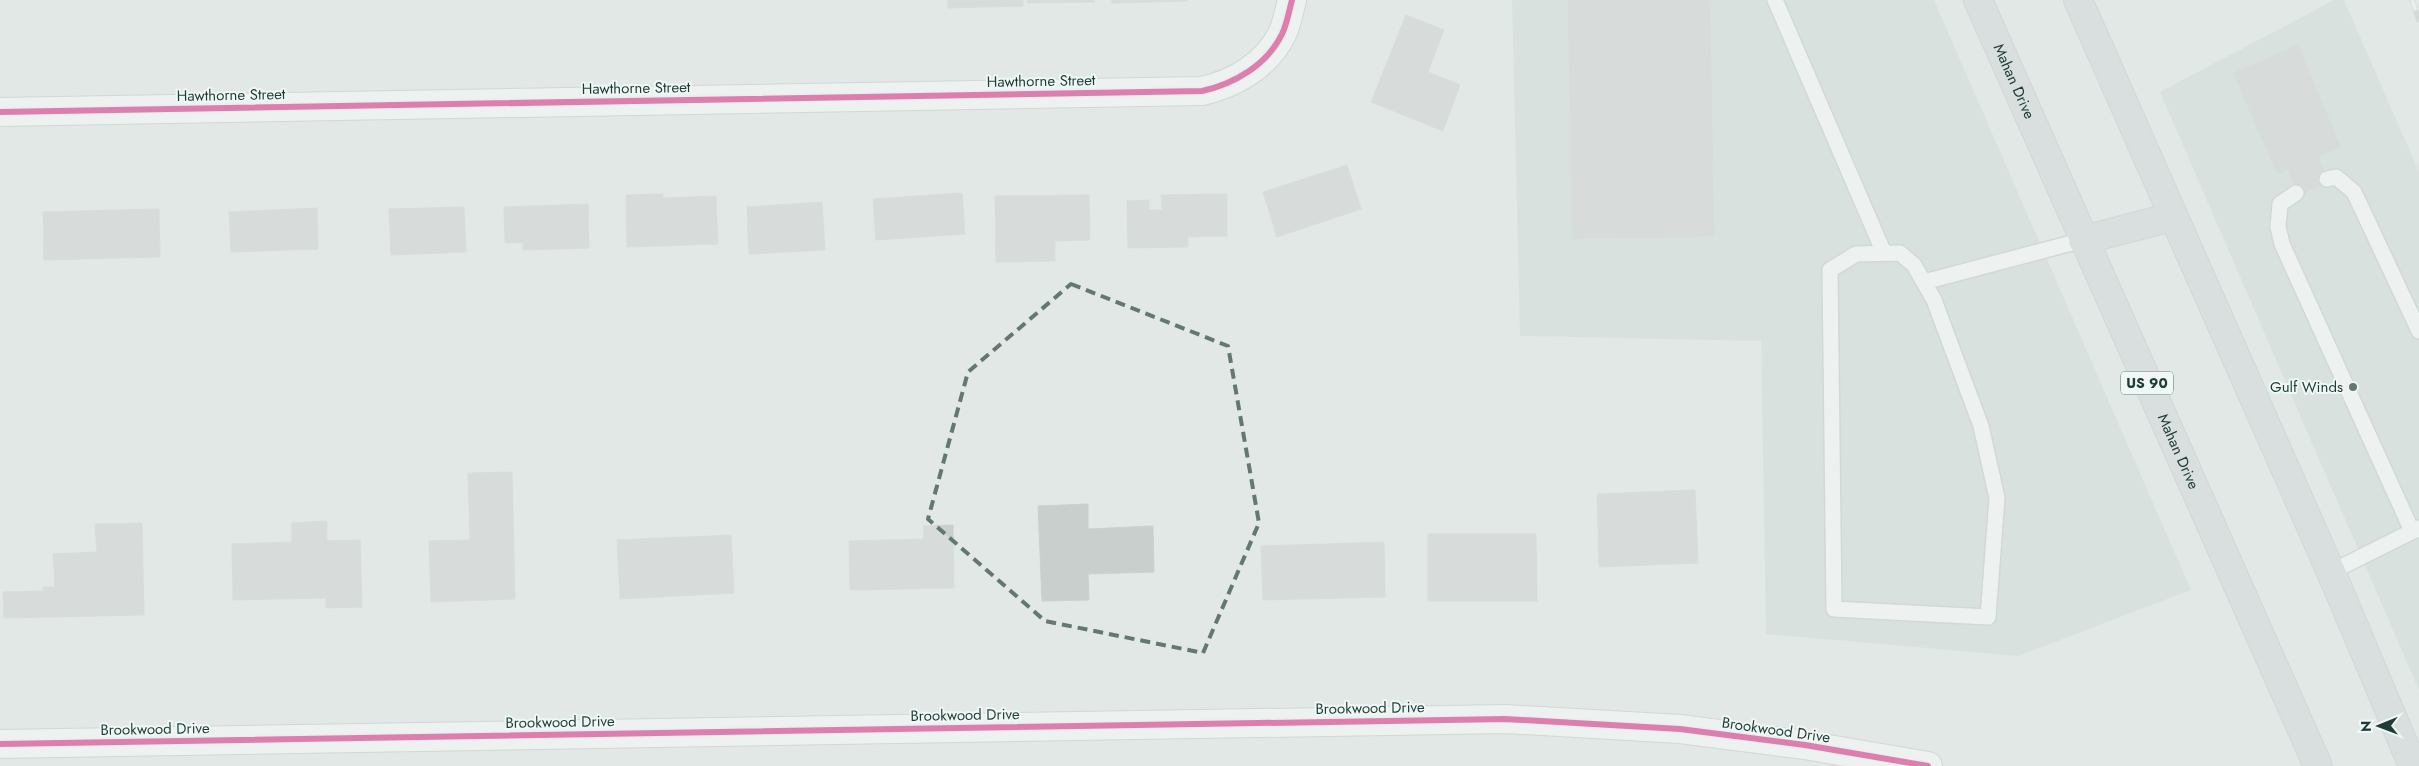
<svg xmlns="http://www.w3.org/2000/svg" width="2419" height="766" font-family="Jost,sans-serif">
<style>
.built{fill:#cfdad7}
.building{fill:#c9cfcd;stroke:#cbd1cf}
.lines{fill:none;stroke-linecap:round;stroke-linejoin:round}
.lane-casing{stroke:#bfc5c3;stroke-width:18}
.street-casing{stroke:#bfc5c3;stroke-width:30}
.primary-casing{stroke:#bbc5c3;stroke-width:30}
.lane{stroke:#fbfcfb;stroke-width:15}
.street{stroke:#fbfcfb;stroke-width:28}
.primary{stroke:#ccd5d4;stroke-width:28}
.rail-casing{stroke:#c6cac9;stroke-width:5.5}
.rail{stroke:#eff8f5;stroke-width:4;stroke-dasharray:11;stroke-linecap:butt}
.cycleway-casing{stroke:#eff8f5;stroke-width:9}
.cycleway{stroke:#d6006c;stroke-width:6}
.marked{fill:none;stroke:#637875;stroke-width:4;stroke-dasharray:10 6;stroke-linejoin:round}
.poi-dot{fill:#637875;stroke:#eff8f5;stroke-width:2}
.labels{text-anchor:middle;stroke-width:4;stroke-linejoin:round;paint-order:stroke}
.shield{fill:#eff8f5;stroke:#5d7471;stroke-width:1}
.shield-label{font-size:14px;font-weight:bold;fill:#1f3c38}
.street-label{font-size:15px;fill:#1f3c38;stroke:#eff8f5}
.poi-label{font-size:15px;fill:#1f3c38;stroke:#eff8f5;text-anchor:end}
</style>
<rect width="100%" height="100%" fill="#e2e8e6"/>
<g class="built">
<polygon points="1512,0 1934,0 2191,590 2018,656 1766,634 1761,341 1520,336"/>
<polygon points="2334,0 2344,0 2419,172 2419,690 2160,92"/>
</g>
<g class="building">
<polygon points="948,0 1023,0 1023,6 948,8"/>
<polygon points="1028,0 1094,0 1095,2 1028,3"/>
<polygon points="1112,0 1187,0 1187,1 1112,3"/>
<polygon points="1568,0 1710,0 1714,236 1572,239"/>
<polygon points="1406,15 1444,30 1428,72 1460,85 1443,131 1371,102"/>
<polygon points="2298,45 2341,147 2277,174 2233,73"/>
<polygon points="2318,156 2329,183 2298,195 2288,169"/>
<polygon points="1347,165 1361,209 1277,237 1263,192"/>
<polygon points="962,193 965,234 876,240 873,199"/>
<polygon points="663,194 663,198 716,196 718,244 627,247 626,195"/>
<polygon points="1227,194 1227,236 1188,237 1188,247 1128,248 1127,201 1149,200 1149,210 1162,210 1161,195"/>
<polygon points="1089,195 1090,240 1055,241 1055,261 996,262 995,196"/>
<polygon points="822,202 825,250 749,254 747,207"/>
<polygon points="588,204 589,248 523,250 523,243 505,243 504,207"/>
<polygon points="464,207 466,252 391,255 389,209"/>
<polygon points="317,208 318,249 231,252 229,212"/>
<polygon points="159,209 160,257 44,260 43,212"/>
<polygon points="512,472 515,599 431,602 429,541 470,540 468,473"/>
<polygon points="1695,490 1698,563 1599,567 1597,494"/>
<polygon points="1088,504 1088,529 1153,526 1154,572 1088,574 1089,600 1042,601 1038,506"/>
<polygon points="327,521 327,541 360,540 362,607 326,608 326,598 233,600 232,544 292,542 292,523"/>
<polygon points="142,523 144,615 4,618 3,592 43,591 43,587 55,587 53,554 97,552 95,524"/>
<polygon points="953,525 954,588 850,590 849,541 924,539 923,526"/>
<polygon points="1428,534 1536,534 1537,601 1428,601"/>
<polygon points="731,535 734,593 620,599 617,540"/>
<polygon points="1384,542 1385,597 1263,600 1261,546"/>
</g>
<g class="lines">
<defs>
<g id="lane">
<polyline points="1775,0 1884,253"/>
<polyline points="2327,179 2336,177 2354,192 2419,331"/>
<polyline points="2296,193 2280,204 2278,227 2282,244 2412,531"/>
<polygon points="1900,253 1914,265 1934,300 1981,426 1997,498 1988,617 1834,609 1830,270 1856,254"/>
<polyline points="1924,282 2083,240"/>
<polyline points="2331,572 2419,528"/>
</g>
<g id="street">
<path d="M0 112 1202 91C1234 84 1267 65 1282 34 1287 24 1289 11 1292 0"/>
<polyline points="0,744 1505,719 1680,729 1805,745 1928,766"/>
</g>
<g id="primary">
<path id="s1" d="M1978 0 2318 766"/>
<polyline points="2078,0 2331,572 2413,766"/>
<polyline points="2083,240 2172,217"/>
</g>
</defs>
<use href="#lane" class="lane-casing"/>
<use href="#street" class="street-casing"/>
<use href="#primary" class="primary-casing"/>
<use href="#lane" class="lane"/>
<use href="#street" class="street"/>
<use href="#primary" class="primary"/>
<defs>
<polyline id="rail" points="2412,0 2419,20"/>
</defs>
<use href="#rail" class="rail-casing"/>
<use href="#rail" class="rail"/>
<defs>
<g id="cycleway">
<path d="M0 112 1202 91C1234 84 1267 65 1282 34 1287 24 1289 11 1292 0"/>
<polyline points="0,744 1505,719 1680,729 1805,745 1928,766"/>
</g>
</defs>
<use href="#cycleway" class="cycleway-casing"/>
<use href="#cycleway" class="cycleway"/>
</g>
<path d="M0 0H2419V766H0ZM1071 284 1228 346 1259 523 1203 653 1045 621 928 519 968 372Z" fill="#e2e8e6" fill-opacity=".55" fill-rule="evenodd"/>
<path class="marked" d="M1071 284 1228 346 1259 523 1203 653 1045 621 928 519 968 372Z"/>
<circle class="poi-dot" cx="2353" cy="387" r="5"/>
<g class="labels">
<rect class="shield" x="2121" y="371.5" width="52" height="23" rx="4"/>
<g class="shield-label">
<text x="2147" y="388">US 90</text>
</g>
<g class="street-label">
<text transform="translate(1041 81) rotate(-1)" y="5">Hawthorne Street</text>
<text dy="5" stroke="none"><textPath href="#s1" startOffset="89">Mahan Drive</textPath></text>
<text transform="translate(636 88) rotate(-1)" y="5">Hawthorne Street</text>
<text transform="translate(231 95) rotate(-1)" y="5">Hawthorne Street</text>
<text dy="5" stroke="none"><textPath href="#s1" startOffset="494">Mahan Drive</textPath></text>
<text transform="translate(1370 708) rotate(-1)" y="5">Brookwood Drive</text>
<text transform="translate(965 715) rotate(-1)" y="5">Brookwood Drive</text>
<text transform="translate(560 722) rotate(-1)" y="5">Brookwood Drive</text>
<text transform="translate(155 729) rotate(-1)" y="5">Brookwood Drive</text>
<text transform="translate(1776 730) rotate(8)" y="5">Brookwood Drive</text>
</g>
<g class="poi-label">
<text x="2343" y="392">Gulf Winds</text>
</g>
</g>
<g transform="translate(2379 726) rotate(269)" stroke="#eff8f5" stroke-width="4" paint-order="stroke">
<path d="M0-4L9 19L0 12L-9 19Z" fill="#1f3c38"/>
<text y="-8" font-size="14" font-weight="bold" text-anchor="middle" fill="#1f3c38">N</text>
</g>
</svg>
